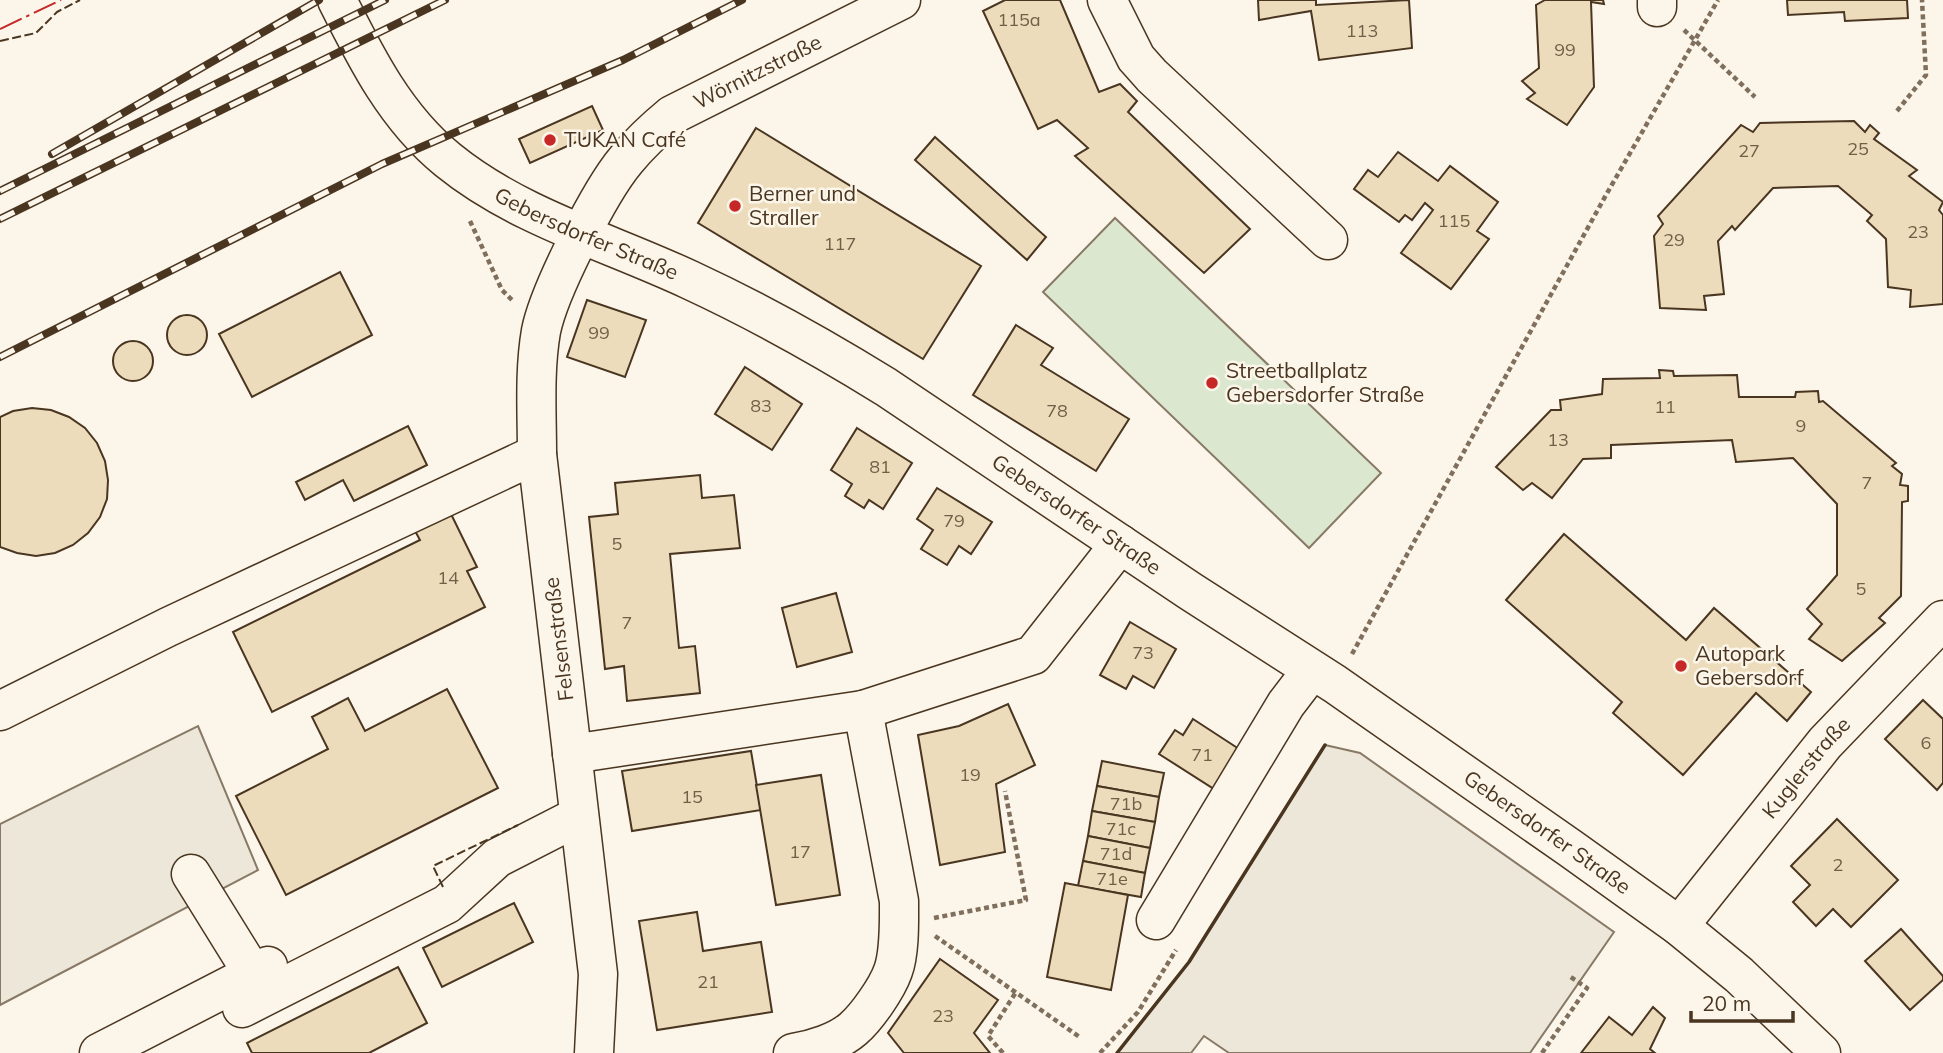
<svg xmlns="http://www.w3.org/2000/svg" width="1943" height="1053" font-family="Mulish,sans-serif">
<style>
.green{fill:#dce7d0;stroke:#887966;stroke-width:2}
.parking{fill:#ede7d9;stroke:#887966;stroke-width:2}
.building{fill:#ecdcbc;stroke:#4a3520;stroke-width:2}
.lines{fill:none;stroke-linecap:round;stroke-linejoin:round}
.minor-casing{stroke:#4a3520;stroke-width:41}
.major-casing{stroke:#4a3520;stroke-width:41}
.path{stroke:#7f6f5c;stroke-width:4.5;stroke-dasharray:5 3.5;stroke-linecap:butt}
.minor{stroke:#fbf6e9;stroke-width:38}
.major{stroke:#fbf6e9;stroke-width:38}
.rail-casing{stroke:#4a3520;stroke-width:8}
.rail{stroke:#fbf6e9;stroke-width:5;stroke-dasharray:16;stroke-linecap:butt}
.fence{stroke:#4a3520;stroke-width:2;stroke-dasharray:9 3.5;stroke-linecap:butt}
.wall{stroke:#4a3520;stroke-width:3.5}
.power{stroke:#c62828;stroke-width:2;stroke-dasharray:24 5 3.5 5;stroke-linecap:butt}
.poi-dot{fill:#c62828;stroke:#fbf6e9;stroke-width:2.5}
.labels{text-anchor:middle;stroke-width:5;stroke-linejoin:round;paint-order:stroke}
.number-label{font-size:18px;fill:#725f47}
.street-label{font-size:21px;fill:#4a3520;stroke:#fbf6e9}
.poi-label{font-size:21px;fill:#4a3520;stroke:#fbf6e9;text-anchor:start}
</style>
<rect width="100%" height="100%" fill="#fbf6e9"/>
<polygon class="green" points="1115,218 1381,473 1309,548 1043,292"/>
<g class="parking">
<polygon points="198,726 258,870 0,1005 0,824"/>
<polygon points="1325,745 1360,753 1614,932 1530,1053 1229,1053 1204,1036 1191,1053 1117,1053 1189,962"/>
</g>
<g class="building">
<polygon points="1005,0 1060,0 1099,92 1120,84 1137,101 1128,112 1250,229 1204,273 1075,156 1088,148 1057,120 1038,129 983,11"/>
<polygon points="1258,0 1316,0 1316,5 1409,0 1412,48 1319,60 1311,11 1259,20"/>
<polygon points="1545,0 1603,0 1604,4 1591,2 1594,87 1567,125 1527,99 1535,93 1522,81 1539,68 1536,5"/>
<polygon points="1787,0 1907,0 1908,18 1845,21 1844,12 1788,15"/>
<polygon points="592,106 603,130 530,163 519,139"/>
<polygon points="1854,121 1865,132 1870,125 1879,133 1874,139 1917,170 1909,176 1943,202 1939,210 1943,215 1943,304 1910,307 1911,290 1888,287 1886,239 1867,221 1872,215 1838,186 1773,188 1735,230 1732,226 1718,241 1724,294 1704,296 1706,310 1660,308 1654,236 1663,224 1658,216 1741,125 1753,132 1760,123"/>
<polygon points="756,128 981,266 923,359 698,223"/>
<polygon points="935,137 1046,237 1027,260 915,160"/>
<polygon points="1398,152 1438,181 1450,166 1498,202 1477,231 1489,239 1451,289 1401,253 1433,210 1425,203 1412,220 1405,215 1399,222 1354,189 1368,170 1378,177"/>
<polygon points="340,272 372,335 252,397 219,334"/>
<polygon points="587,300 646,320 625,377 567,357"/>
<circle cx="187" cy="335" r="20"/>
<polygon points="1016,325 1053,348 1041,365 1129,419 1096,471 973,395"/>
<circle cx="133" cy="361" r="20"/>
<polygon points="745,367 802,404 772,450 715,414"/>
<polygon points="1659,370 1673,371 1674,376 1737,375 1739,397 1795,397 1796,392 1818,391 1819,402 1823,401 1896,463 1892,466 1902,474 1900,485 1908,486 1908,501 1902,502 1901,596 1879,618 1885,623 1842,661 1809,639 1822,624 1807,609 1837,575 1837,504 1793,458 1736,462 1732,440 1611,445 1611,458 1583,459 1552,498 1532,483 1523,490 1496,467 1551,410 1561,410 1560,400 1602,394 1603,379 1660,378"/>
<polygon points="32,408 51,410 69,417 85,428 97,443 105,461 108,480 107,499 100,517 88,533 73,545 55,553 36,556 17,553 0,547 0,417 13,411"/>
<polygon points="408,426 427,465 354,501 343,480 305,500 296,482"/>
<polygon points="857,428 912,463 883,509 869,500 864,508 845,496 852,484 831,470"/>
<polygon points="700,475 702,498 734,495 740,548 670,554 679,648 695,646 700,693 627,701 624,666 605,669 589,517 618,514 615,483"/>
<polygon points="937,488 992,522 971,554 959,546 947,565 921,549 933,530 917,519"/>
<polygon points="451,514 477,567 467,571 485,607 272,712 233,632 420,540 415,531"/>
<polygon points="1564,534 1686,640 1714,608 1811,692 1787,721 1756,693 1683,775 1613,713 1622,702 1506,600"/>
<polygon points="836,593 852,652 797,667 782,608"/>
<polygon points="1130,622 1176,649 1154,688 1133,676 1126,689 1100,675"/>
<polygon points="447,689 498,788 286,895 236,796 328,749 312,717 348,698 365,731"/>
<polygon points="1923,700 1943,719 1943,783 1937,790 1885,739"/>
<polygon points="1008,704 1035,765 996,784 1005,852 940,865 918,735 959,726"/>
<polygon points="1193,719 1239,749 1214,789 1159,754 1175,730 1183,735"/>
<polygon points="751,751 761,810 632,831 622,771"/>
<polygon points="1102,761 1164,773 1159,797 1097,786"/>
<polygon points="821,775 840,895 776,905 756,785"/>
<polygon points="1097,786 1159,797 1155,822 1092,811"/>
<polygon points="1092,811 1155,822 1150,848 1088,836"/>
<polygon points="1837,819 1898,880 1851,927 1833,909 1816,926 1793,902 1810,885 1791,866"/>
<polygon points="1088,836 1150,848 1145,873 1083,861"/>
<polygon points="1083,861 1145,873 1141,897 1078,886"/>
<polygon points="1065,883 1128,895 1111,990 1047,977"/>
<polygon points="514,903 533,942 442,987 423,948"/>
<polygon points="697,912 703,951 761,942 772,1012 657,1030 639,921"/>
<polygon points="1901,929 1943,976 1943,980 1910,1010 1865,961"/>
<polygon points="940,959 998,1000 974,1033 990,1053 904,1053 888,1033"/>
<polygon points="398,967 427,1023 369,1053 252,1053 247,1043"/>
<polygon points="1653,1007 1665,1018 1650,1049 1655,1053 1581,1053 1609,1017 1632,1035"/>
</g>
<g class="lines">
<defs>
<g id="minor">
<polyline points="1107,0 1136,58 1152,76 1328,240"/>
<polyline points="1657,0 1657,7"/>
<polyline points="0,711 168,627 537,454"/>
<polyline points="572,754 863,710 1033,655 1120,544"/>
<polyline points="191,874 253,974"/>
<polyline points="1156,920 1286,704 1312,670"/>
<path id="s1" d="M1679 926 1825 743 1943 620"/>
<polyline points="242,1008 447,904 497,858 579,816"/>
<polyline points="99,1053 268,966"/>
<path id="s2" d="M594 1053 598 974 537 454C537 414 534 371 541 331 549 291 600 191 626 160 640 143 655 129 672 115L901 0"/>
<path d="M793 1053C813 1050 838 1042 853 1029 867 1017 887 988 893 971 900 952 899 921 899 901L863 710"/>
</g>
<g id="major">
<path id="s3" d="M337 0C366 58 396 118 448 160 518 217 609 242 690 280 757 311 823 348 886 387L1190 591 1335 684 1570 848 1679 926 1739 975 1821 1053"/>
</g>
</defs>
<use href="#minor" class="minor-casing"/>
<use href="#major" class="major-casing"/>
<g class="path">
<polyline points="1684,30 1755,97"/>
<polyline points="1897,111 1926,75 1922,0"/>
<polyline points="470,221 502,290 514,302"/>
<polyline points="1352,654 1606,195 1718,0"/>
<polyline points="934,918 1026,900 1005,791"/>
<polyline points="935,936 1081,1038"/>
<polyline points="1003,1053 988,1036 1016,992"/>
<polyline points="1100,1053 1138,1012 1176,950"/>
<polyline points="1542,1053 1587,988 1569,976"/>
</g>
<use href="#minor" class="minor"/>
<use href="#major" class="major"/>
<defs>
<g id="rail">
<polyline points="52,154 319,0"/>
<polyline points="0,191 385,0"/>
<polyline points="0,219 445,0"/>
<polyline points="0,357 382,164 623,60 742,0"/>
</g>
</defs>
<use href="#rail" class="rail-casing"/>
<use href="#rail" class="rail"/>
<g class="fence">
<polyline points="0,41 36,33 57,12 80,0"/>
<polyline points="443,887 433,866 518,825"/>
</g>
<polyline class="wall" points="1117,1053 1189,962 1325,745"/>
<polyline class="power" points="0,29 61,0"/>
</g>
<g class="poi-dot">
<circle cx="550" cy="140" r="7"/>
<circle cx="735" cy="206" r="7"/>
<circle cx="1212" cy="383" r="7"/>
<circle cx="1681" cy="666" r="7"/>
</g>
<g class="labels">
<g class="number-label">
<text x="1019" y="26">115a</text>
<text x="1362" y="37">113</text>
<text x="1565" y="56">99</text>
<text x="1858" y="155">25</text>
<text x="1749" y="157">27</text>
<text x="1454" y="227">115</text>
<text x="1918" y="238">23</text>
<text x="1674" y="246">29</text>
<text x="840" y="250">117</text>
<text x="599" y="339">99</text>
<text x="761" y="412">83</text>
<text x="1665" y="413">11</text>
<text x="1057" y="417">78</text>
<text x="1801" y="432">9</text>
<text x="1558" y="446">13</text>
<text x="880" y="473">81</text>
<text x="1867" y="489">7</text>
<text x="954" y="527">79</text>
<text x="617" y="550">5</text>
<text x="448" y="584">14</text>
<text x="1861" y="595">5</text>
<text x="627" y="629">7</text>
<text x="1143" y="659">73</text>
<text x="1926" y="749">6</text>
<text x="1202" y="761">71</text>
<text x="970" y="781">19</text>
<text x="692" y="803">15</text>
<text x="1126" y="810">71b</text>
<text x="1121" y="835">71c</text>
<text x="800" y="858">17</text>
<text x="1116" y="860">71d</text>
<text x="1838" y="871">2</text>
<text x="1112" y="885">71e</text>
<text x="708" y="988">21</text>
<text x="943" y="1022">23</text>
</g>
<g class="street-label">
<text dy="7" stroke="none"><textPath href="#s2" startOffset="1078">Wörnitzstraße</textPath></text>
<text dy="7" stroke="none"><textPath href="#s3" startOffset="354">Gebersdorfer Straße</textPath></text>
<text dy="7" stroke="none"><textPath href="#s3" startOffset="920">Gebersdorfer Straße</textPath></text>
<text transform="translate(559 639) rotate(-97)" y="7">Felsenstraße</text>
<text dy="7" stroke="none"><textPath href="#s1" startOffset="203">Kuglerstraße</textPath></text>
<text dy="7" stroke="none"><textPath href="#s3" startOffset="1488">Gebersdorfer Straße</textPath></text>
</g>
<g class="poi-label">
<text x="564" y="147">TUKAN Café</text>
<text x="749" y="201">Berner und<tspan x="749" dy="24">Straller</tspan></text>
<text x="1226" y="378">Streetballplatz<tspan x="1226" dy="24">Gebersdorfer Straße</tspan></text>
<text x="1695" y="661">Autopark<tspan x="1695" dy="24">Gebersdorf</tspan></text>
</g>
</g>
<path d="M1691 1011v10h102v-10" fill="none" stroke="#4a3520" stroke-width="3.5"/>
<text x="1702" y="1011" font-size="21" fill="#4a3520" stroke="#fbf6e9" stroke-width="5" paint-order="stroke">20 m</text>
</svg>
